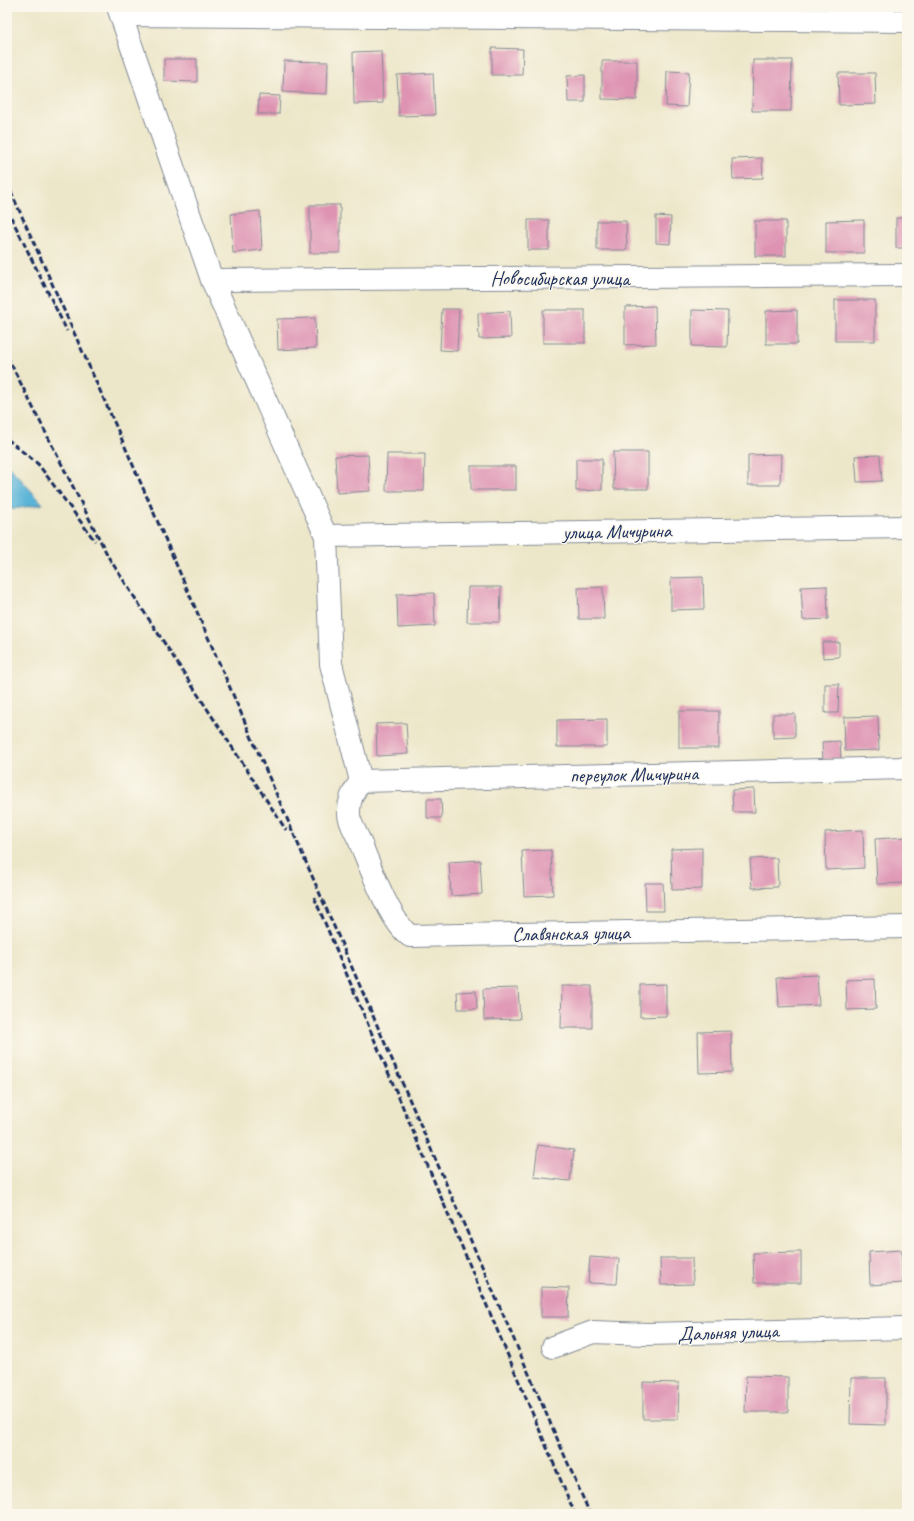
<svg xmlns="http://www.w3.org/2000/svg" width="914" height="1521" font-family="Caveat,sans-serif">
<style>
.water{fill:#5ab4d7;stroke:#3a729a}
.building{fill:#de93b2}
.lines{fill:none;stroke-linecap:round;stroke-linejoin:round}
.minor-casing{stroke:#848b94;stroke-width:24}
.minor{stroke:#fff;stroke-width:22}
.rail{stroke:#1b2f5e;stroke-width:3;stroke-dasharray:6 3;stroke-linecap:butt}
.labels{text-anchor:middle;stroke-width:3;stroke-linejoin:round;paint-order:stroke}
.street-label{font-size:20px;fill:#1b2f5e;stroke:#fbf7ec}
</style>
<rect width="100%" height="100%" fill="#fbf7ec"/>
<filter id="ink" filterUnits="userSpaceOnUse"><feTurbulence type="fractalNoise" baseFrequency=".025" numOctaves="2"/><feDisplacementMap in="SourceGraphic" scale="8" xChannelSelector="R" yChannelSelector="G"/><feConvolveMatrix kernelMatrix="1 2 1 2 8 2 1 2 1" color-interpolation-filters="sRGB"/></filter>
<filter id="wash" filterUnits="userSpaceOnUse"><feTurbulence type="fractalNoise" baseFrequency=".012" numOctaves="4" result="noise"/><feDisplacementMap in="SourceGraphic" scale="16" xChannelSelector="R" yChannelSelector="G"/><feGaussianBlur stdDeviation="0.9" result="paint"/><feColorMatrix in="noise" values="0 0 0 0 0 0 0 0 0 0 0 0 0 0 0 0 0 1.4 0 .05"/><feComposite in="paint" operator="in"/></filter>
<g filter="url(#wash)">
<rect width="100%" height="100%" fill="#ede7ca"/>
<polygon class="water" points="7,464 43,504 7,510"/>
<g id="blocks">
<g class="building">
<polygon points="492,48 523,49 522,75 492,75"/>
<polygon points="381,51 383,103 354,104 353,52"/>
<polygon points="164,59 197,59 197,82 164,81"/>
<polygon points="753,60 792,60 791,111 752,111"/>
<polygon points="284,61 328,62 327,94 283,92"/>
<polygon points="602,61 637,61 637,100 602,99"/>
<polygon points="667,71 689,72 687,107 666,106"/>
<polygon points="433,73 435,115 399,116 397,75"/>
<polygon points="838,73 875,73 876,104 839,105"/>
<polygon points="585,75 585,102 568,102 567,76"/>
<polygon points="259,95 280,96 279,114 258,114"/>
<polygon points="762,158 763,178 733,179 732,159"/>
<rect x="310" y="205" width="30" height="48"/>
<polygon points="260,211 262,250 233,253 231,214"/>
<polygon points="656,216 671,217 670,244 656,243"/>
<rect x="896" y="218" width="11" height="30"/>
<rect x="528" y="220" width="21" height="30"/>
<polygon points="864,220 864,253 826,253 826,221"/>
<polygon points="597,221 626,221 627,250 597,250"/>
<rect x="755" y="221" width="31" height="35"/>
<rect x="835" y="300" width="40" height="41"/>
<polygon points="655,306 656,344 625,345 625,307"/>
<polygon points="442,309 459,309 457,351 440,350"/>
<rect x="543" y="310" width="42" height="33"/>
<polygon points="692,310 728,311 727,347 692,346"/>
<polygon points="797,310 797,344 766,344 766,311"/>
<polygon points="510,311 511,338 479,339 478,313"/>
<polygon points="315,318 316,348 278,350 277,319"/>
<polygon points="613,452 648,452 648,489 614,489"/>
<polygon points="387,454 425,454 424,491 386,491"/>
<polygon points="781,454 780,485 748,485 748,455"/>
<polygon points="368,455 370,491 337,493 335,456"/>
<polygon points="880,455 882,481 857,482 855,456"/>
<polygon points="576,459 602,459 602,490 576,491"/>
<rect x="471" y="466" width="45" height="24"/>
<polygon points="703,577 704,609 671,610 671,578"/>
<polygon points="827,586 828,619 803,620 801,587"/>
<polygon points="468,587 501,587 500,622 467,622"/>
<polygon points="603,587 604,619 579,619 578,588"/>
<polygon points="434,593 435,626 398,628 397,594"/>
<polygon points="822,642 839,642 839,657 823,658"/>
<polygon points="825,684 839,684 838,713 825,713"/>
<rect x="679" y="711" width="40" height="37"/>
<polygon points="773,714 795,714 795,737 773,738"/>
<polygon points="878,716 879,750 845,751 844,717"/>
<polygon points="607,719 607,747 557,747 557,720"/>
<polygon points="406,723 408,754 377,756 376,724"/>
<polygon points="840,741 841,759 823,760 822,742"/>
<polygon points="754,789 755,812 733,812 732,790"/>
<polygon points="427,799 441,799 442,818 427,818"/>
<polygon points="863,830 864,868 826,870 825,832"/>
<polygon points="907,837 907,883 877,884 875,839"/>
<polygon points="702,848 702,889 672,890 671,849"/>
<polygon points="551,850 553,895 524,896 522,851"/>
<polygon points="777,858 778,887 752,888 750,859"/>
<polygon points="480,860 482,894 451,896 449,862"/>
<polygon points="645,883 663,883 664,911 646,911"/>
<polygon points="817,975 819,1005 779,1007 777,977"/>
<polygon points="875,979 876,1009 847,1010 846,980"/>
<polygon points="666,984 666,1016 640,1017 640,985"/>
<polygon points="562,986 592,986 592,1028 561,1028"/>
<polygon points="518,988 520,1019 484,1020 483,989"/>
<polygon points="476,991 477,1009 458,1009 457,992"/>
<polygon points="731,1031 732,1072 699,1073 698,1032"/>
<polygon points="538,1145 574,1150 570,1181 534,1177"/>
<polygon points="901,1250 903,1283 870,1285 869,1252"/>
<polygon points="801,1252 801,1283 754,1283 753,1253"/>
<polygon points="590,1257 619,1259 617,1284 588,1283"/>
<polygon points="660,1258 692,1258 693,1284 661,1285"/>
<polygon points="541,1287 569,1288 568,1317 541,1317"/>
<polygon points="746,1376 788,1377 788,1412 745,1412"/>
<polygon points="851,1378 886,1378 886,1425 850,1424"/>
<polygon points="643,1382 679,1383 678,1419 643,1419"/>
</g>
</g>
</g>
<g filter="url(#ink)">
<use href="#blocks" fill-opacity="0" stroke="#848b94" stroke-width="1"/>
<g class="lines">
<defs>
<g id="minor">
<polyline points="118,7 212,280 326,536 331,664 361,781"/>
<polyline points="121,15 907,21"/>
<polyline points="212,280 907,275"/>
<polyline points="326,536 907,527"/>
<path d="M361 781C353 791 348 801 349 814 349 823 357 834 360 842 370 866 390 922 410 936L907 927"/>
<polyline points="361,781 907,768"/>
<polyline points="553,1347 593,1332 647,1334 907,1328"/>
</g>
</defs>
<use href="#minor" class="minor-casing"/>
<use href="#minor" class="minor"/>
<g class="rail">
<polyline points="7,183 119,433 590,1514"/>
<polyline points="7,209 67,331"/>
<polyline points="7,356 109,558 286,830"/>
<polyline points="7,439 38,464 95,541"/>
<polyline points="314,897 575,1514"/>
</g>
</g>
</g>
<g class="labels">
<g class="street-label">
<text x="560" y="285">Новосибирская улица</text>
<text transform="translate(617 531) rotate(-1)" y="7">улица Мичурина</text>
<text transform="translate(634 774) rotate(-1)" y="7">переулок Мичурина</text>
<text transform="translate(571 933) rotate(-1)" y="7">Славянская улица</text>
<text transform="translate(728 1332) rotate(-2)" y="7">Дальняя улица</text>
</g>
</g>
<rect width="914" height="1521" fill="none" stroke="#fbf7ec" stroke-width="24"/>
</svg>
